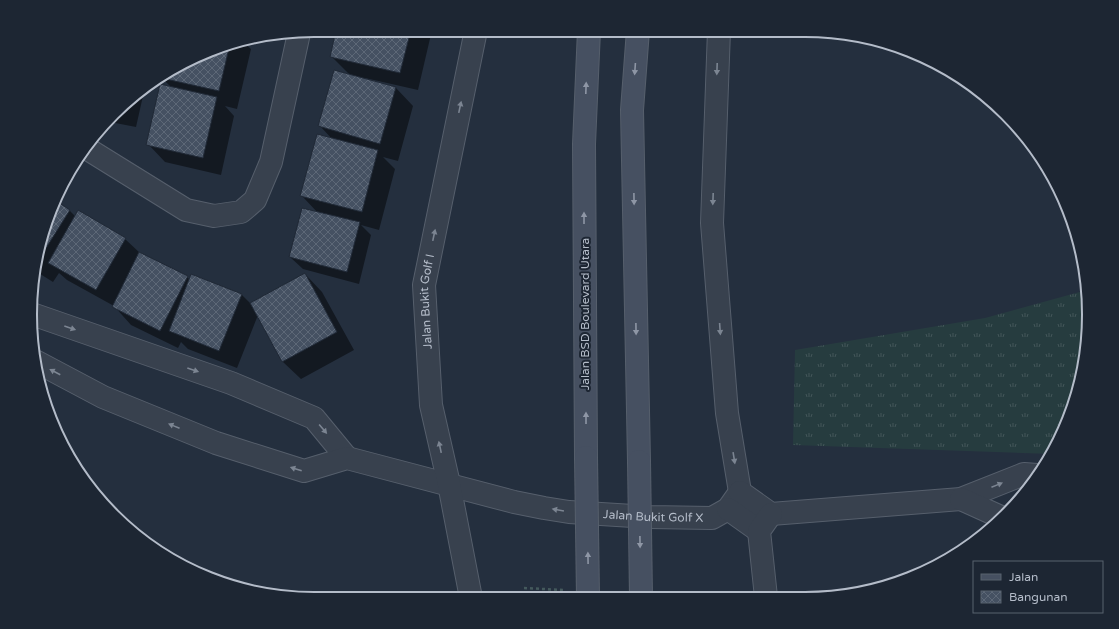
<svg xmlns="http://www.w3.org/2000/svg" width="1119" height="629" font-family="'Varela Round',sans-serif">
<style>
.grass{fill:url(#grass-tufts)}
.shadow{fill:#0007}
.building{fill:url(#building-cross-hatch);stroke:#1f2835}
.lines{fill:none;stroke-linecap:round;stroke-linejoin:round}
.minor-casing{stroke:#565f6c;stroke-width:24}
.secondary-casing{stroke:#565f6c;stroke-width:24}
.path{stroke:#44595c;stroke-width:2.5;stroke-dasharray:3 3;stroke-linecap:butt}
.minor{stroke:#38414e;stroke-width:22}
.secondary{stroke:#465061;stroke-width:22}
.secondary-bridge-casing{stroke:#565f6c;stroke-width:24;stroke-linecap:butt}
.secondary-bridge{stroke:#465061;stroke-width:22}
.oneway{fill:#8e96a5}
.oneway2{fill:#7c8592}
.labels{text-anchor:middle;stroke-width:4;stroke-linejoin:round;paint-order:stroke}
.street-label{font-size:12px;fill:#b4bcc9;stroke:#1d2633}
.rim{fill:none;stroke:#b4bcc9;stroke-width:2}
</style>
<defs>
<pattern id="grass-tufts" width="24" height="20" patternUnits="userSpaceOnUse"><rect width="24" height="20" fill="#263c3f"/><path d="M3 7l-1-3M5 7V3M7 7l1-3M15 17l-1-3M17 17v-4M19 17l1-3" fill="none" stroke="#435659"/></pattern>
<pattern id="building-cross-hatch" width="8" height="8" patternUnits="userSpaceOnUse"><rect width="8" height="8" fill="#455162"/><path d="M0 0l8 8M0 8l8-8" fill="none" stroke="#5d6877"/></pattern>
</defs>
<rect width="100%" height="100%" fill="#242f3e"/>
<polygon class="grass" points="1087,290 1088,296 1087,352 1074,406 1052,454 793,445 795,350 985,318"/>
<g class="shadow">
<polygon points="337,30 432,30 418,90 365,78 364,79 396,88 413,106 398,161 383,157 395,169 379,230 361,225 371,235 359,284 303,269 290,257 318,213 302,196 333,140 320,126 351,76 331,56"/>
<polygon points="243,42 251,49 237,109 225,106 234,116 221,175 165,162 148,144 172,88 162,78 223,45"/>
<polygon points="145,87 136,127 110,122 141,89"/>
<polygon points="57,202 70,211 75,216 125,239 140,253 187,277 190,280 241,294 251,304 305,274 322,292 354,350 301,379 283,362 258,315 237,368 188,349 181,342 178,348 131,325 114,306 67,280 59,273 53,282 37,272 40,241"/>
</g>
<g class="building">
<polygon points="336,30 411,30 400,73 330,57"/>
<polygon points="230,44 219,91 161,78 223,45"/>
<polygon points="334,70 396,87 380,144 318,126"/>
<polygon points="160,84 217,97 203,158 146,145"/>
<polygon points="317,134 378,150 362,212 300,196"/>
<polygon points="58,202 70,210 38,261 40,241"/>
<polygon points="302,208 360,222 347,272 289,257"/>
<polygon points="78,210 126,238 96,290 48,263"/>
<polygon points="139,252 188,276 160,331 112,307"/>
<polygon points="305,273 337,332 282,362 250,303"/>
<polygon points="191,274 242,294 219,351 169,331"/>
</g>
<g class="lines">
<defs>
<g id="minor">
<polyline points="719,30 712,223 727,413 740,492"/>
<polyline points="86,148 186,210 214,216 241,212 255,200 271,162 299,33"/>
<polyline points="32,314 231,383 314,418 347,458"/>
<path id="s1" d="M37 362 103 397 216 443 304 471 347 458 514 502 544 508 569 512 649 517 712 518 728 509 740 492"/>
<polyline points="740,492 771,514 961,499 1024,474 1037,475"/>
<polyline points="961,499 1003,518"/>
<polyline points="728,509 759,531"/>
<polyline points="766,597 759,531 771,514"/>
<path id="s2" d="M471 598 449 484 431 405 424 285 476 30"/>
</g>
<g id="secondary">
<polyline points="638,30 632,110 639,461"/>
<polyline points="586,457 584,144 589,30"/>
</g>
</defs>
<use href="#minor" class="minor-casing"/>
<use href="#secondary" class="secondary-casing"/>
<g class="path">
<polyline points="524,588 563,590"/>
<polyline points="666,596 693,597"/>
</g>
<use href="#minor" class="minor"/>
<use href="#secondary" class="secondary"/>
<defs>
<g id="secondary-bridge">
<polyline points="586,457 588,597"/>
<polyline points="639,461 641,597"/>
</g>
</defs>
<use href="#secondary-bridge" class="secondary-bridge-casing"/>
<use href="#secondary-bridge" class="secondary-bridge"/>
</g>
<defs><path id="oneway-solid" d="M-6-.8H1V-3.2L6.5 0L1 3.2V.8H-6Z"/></defs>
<g class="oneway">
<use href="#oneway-solid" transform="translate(635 69) rotate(94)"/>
<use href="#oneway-solid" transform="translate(586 88) rotate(-88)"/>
<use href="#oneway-solid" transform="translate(634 199) rotate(89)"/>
<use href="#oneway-solid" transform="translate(584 218) rotate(-90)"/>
<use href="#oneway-solid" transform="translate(636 329) rotate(89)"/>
<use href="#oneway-solid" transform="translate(586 418) rotate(-90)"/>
<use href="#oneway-solid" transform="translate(640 542) rotate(89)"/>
<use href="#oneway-solid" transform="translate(588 558) rotate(-91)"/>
</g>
<g class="oneway2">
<use href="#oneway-solid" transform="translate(717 69) rotate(92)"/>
<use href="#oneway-solid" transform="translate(460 107) rotate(-78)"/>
<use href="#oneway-solid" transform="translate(713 199) rotate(92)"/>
<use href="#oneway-solid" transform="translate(434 235) rotate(-78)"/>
<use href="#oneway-solid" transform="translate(70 328) rotate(19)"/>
<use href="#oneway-solid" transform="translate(720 329) rotate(86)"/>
<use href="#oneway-solid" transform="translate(193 370) rotate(19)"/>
<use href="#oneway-solid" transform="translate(55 372) rotate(-152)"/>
<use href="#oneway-solid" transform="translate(174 426) rotate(-158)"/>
<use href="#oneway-solid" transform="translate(323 429) rotate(50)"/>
<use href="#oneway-solid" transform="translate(440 447) rotate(-102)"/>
<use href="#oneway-solid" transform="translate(734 458) rotate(81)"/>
<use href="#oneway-solid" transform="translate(296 469) rotate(-162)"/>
<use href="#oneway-solid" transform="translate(997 485) rotate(-22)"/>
<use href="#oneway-solid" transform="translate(558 510) rotate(-170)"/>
</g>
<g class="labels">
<g class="street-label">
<text dy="4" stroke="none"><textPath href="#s2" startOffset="301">Jalan Bukit Golf I</textPath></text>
<text transform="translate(585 314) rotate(-90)" y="4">Jalan BSD Boulevard Utara</text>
<text dy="4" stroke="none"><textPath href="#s1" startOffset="647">Jalan Bukit Golf X</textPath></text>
</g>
</g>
<path d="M0 0H1119V629H0ZM314 37H805A277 277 0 0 1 1082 314V315A277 277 0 0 1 805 592H314A277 277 0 0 1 37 315V314A277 277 0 0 1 314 37Z" fill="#1d2633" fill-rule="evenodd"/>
<path class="rim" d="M314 37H805A277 277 0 0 1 1082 314V315A277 277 0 0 1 805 592H314A277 277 0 0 1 37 315V314A277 277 0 0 1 314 37Z"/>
<rect x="973" y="561" width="130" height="52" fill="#1d2633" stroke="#59626f"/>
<rect x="981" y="574" width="20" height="6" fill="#465061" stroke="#59626f"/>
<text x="1009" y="581" font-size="12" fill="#b4bcc9">Jalan</text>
<rect x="981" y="591" width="20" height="12" fill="url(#building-cross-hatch)" stroke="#59626f"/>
<text x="1009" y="601" font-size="12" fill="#b4bcc9">Bangunan</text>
</svg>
